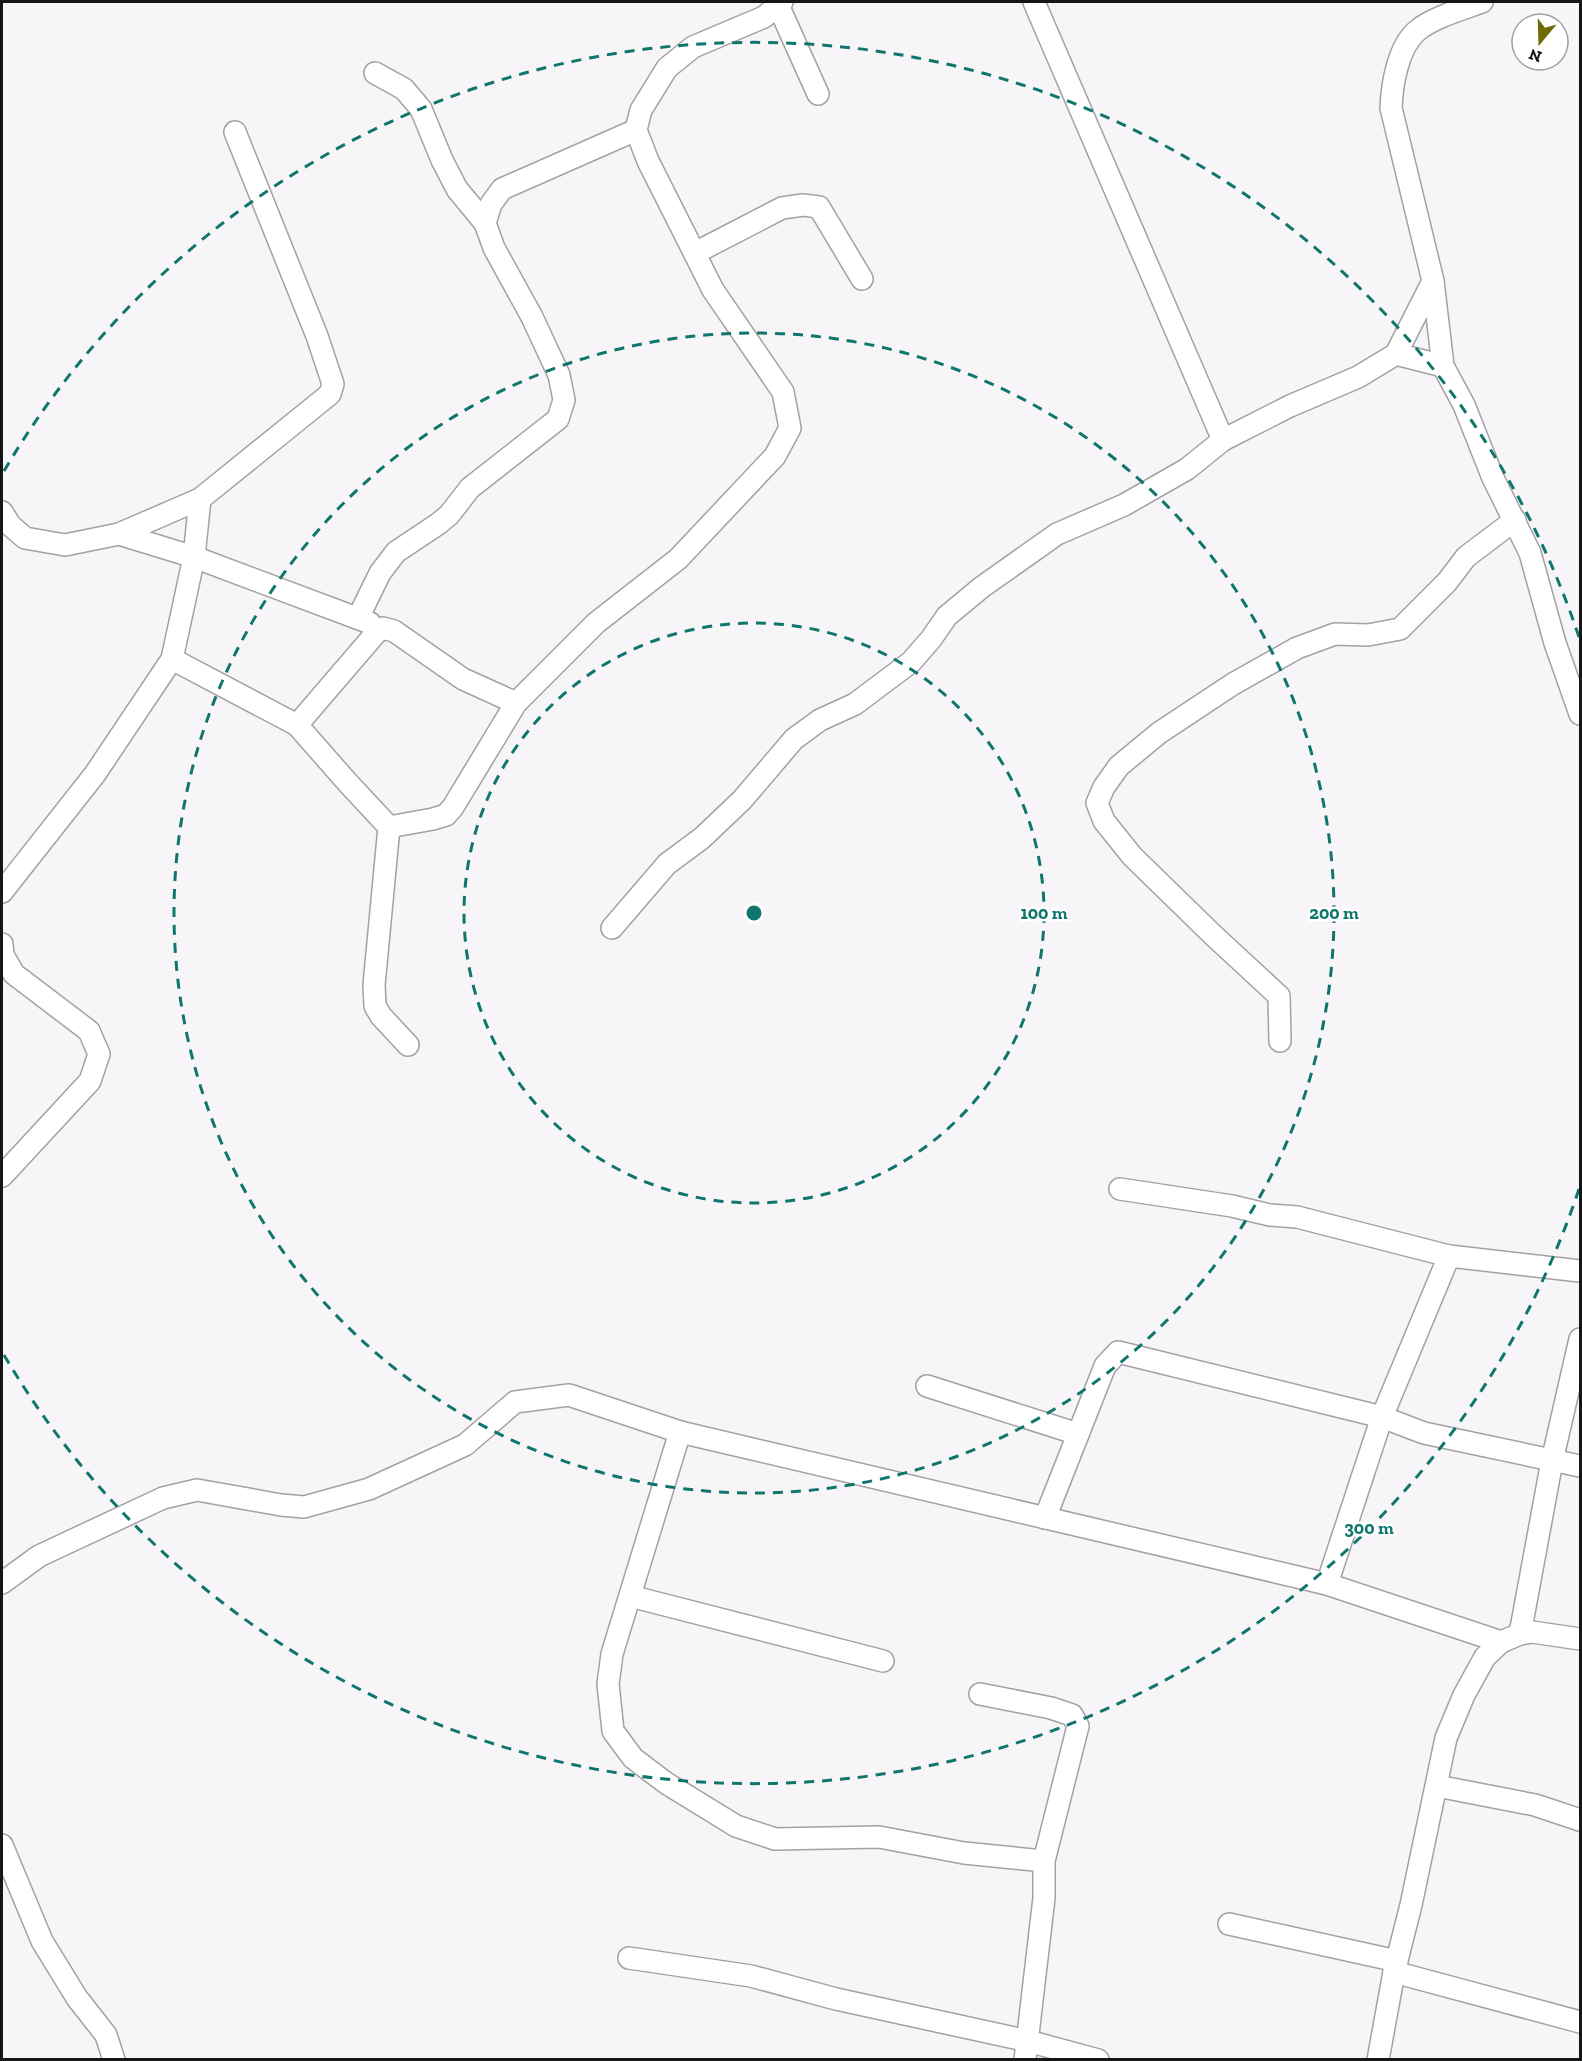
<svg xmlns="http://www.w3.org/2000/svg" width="1582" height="2061" font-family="'Zilla Slab',serif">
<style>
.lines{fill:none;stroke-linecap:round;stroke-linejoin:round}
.street-casing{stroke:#a4a0a3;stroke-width:24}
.street{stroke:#fff;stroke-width:21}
.ring{fill:none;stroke:#0f766e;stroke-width:3;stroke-dasharray:10 8}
.centre{fill:#0f766e;stroke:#fff;stroke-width:3}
.ring-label{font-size:18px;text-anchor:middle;font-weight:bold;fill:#0f766e;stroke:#fff;stroke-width:5;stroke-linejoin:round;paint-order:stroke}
</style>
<rect width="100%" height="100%" fill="#f8f5f8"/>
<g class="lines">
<defs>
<g id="street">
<polyline points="1034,2 1223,440"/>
<polyline points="778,5 818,94"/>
<polyline points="375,73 404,89 421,109 442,160 457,189 485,223"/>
<polyline points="695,253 782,208 803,205 819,207 862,279"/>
<polyline points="1433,281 1443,366 1464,405 1493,478 1530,553 1555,643 1580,714"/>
<polyline points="1396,354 1443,366"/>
<polyline points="200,499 194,557 172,659 297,725 348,783 389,827 433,819 446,815 453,807 516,703 596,623 678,559 775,456 790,428 783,392 713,290 648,161 636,130 641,110 667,68 693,47 764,17 782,2"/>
<polyline points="2,512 10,525 25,538 65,545 119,534 200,499 330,394 333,384 317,336 235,132"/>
<polyline points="119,534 194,557 370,623"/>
<polyline points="358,618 380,573 396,552 438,524 449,515 470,488 558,419 564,400 559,375 532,317 494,248 485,223 491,204 502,189 636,130"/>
<polyline points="297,725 376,633 383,628 394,631 463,679 516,703"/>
<polyline points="389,827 374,985 375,1006 381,1016 408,1045"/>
<polyline points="2,892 95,774 172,659"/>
<path d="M612 928 667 864 702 838 742 800 794 739 820 720 855 704 911 662 931 639 947 616 982 587 1057 534 1124 505 1187 469 1223 440 1290 406 1358 377 1396 354 1433 281 1391 108C1392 84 1398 46 1418 30 1434 17 1463 9 1482 2"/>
<polyline points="2,944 3,955 14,974 89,1031 99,1054 90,1081 2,1176"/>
<polyline points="1280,1041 1279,996 1213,935 1132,856 1104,821 1097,803 1104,787 1119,766 1159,733 1233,684 1297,648 1335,634 1368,635 1400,629 1447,582 1466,557 1515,520"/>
<polyline points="1120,1189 1232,1206 1270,1215 1297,1217 1449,1256 1382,1417 1327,1584"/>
<polyline points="1449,1256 1580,1271"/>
<polyline points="927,1386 1078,1434"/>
<polyline points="680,1432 612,1654 608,1684 613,1731 633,1758 666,1783 736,1826 775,1839 879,1837 964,1853 1044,1861"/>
<polyline points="1045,1518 1105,1366 1118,1352 1382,1417 1424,1433 1580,1466"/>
<polyline points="2,1583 39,1556 163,1498 197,1490 281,1505 304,1507 369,1489 465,1445 515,1402 569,1395 680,1432 1327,1584 1501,1642"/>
<polyline points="630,1596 883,1661"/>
<polyline points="1520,1634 1552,1461 1580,1339"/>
<polyline points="980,1694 1051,1708 1072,1715 1078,1726 1044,1861 1044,1898 1025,2060"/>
<polyline points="1437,1786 1535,1805 1580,1820"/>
<polyline points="2,1845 42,1941 77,1998 106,2035 114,2060"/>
<polyline points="1229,1924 1397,1961"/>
<polyline points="629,1958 751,1976 836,1999 1028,2041 1098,2060"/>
<polyline points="1394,1972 1580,2022"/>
<polyline points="1378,2060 1394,1972 1411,1905 1446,1738 1464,1695 1485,1657 1501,1642 1520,1634 1532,1632 1580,1639"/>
</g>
</defs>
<use href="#street" class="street-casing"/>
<use href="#street" class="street"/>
</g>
<g class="ring">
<circle cx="754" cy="913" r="290"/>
<circle cx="754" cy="913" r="580"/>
<path d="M1579 1189A870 870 0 0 1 4 1355M4 471A870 870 0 0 1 1579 637"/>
</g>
<circle cx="754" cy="913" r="9" class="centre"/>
<g class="ring-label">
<text x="1044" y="919">100 m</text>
<text x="1334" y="919">200 m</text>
<text x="1369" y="1534">300 m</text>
</g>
<rect width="1582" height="2061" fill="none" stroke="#171617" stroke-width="6"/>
<g transform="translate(1540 42) rotate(199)"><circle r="28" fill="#ffffff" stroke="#a2a2a2" stroke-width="1.5"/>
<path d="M0-4.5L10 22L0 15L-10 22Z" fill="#6e6b06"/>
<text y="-9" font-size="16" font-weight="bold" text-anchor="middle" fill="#171617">N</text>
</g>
</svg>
